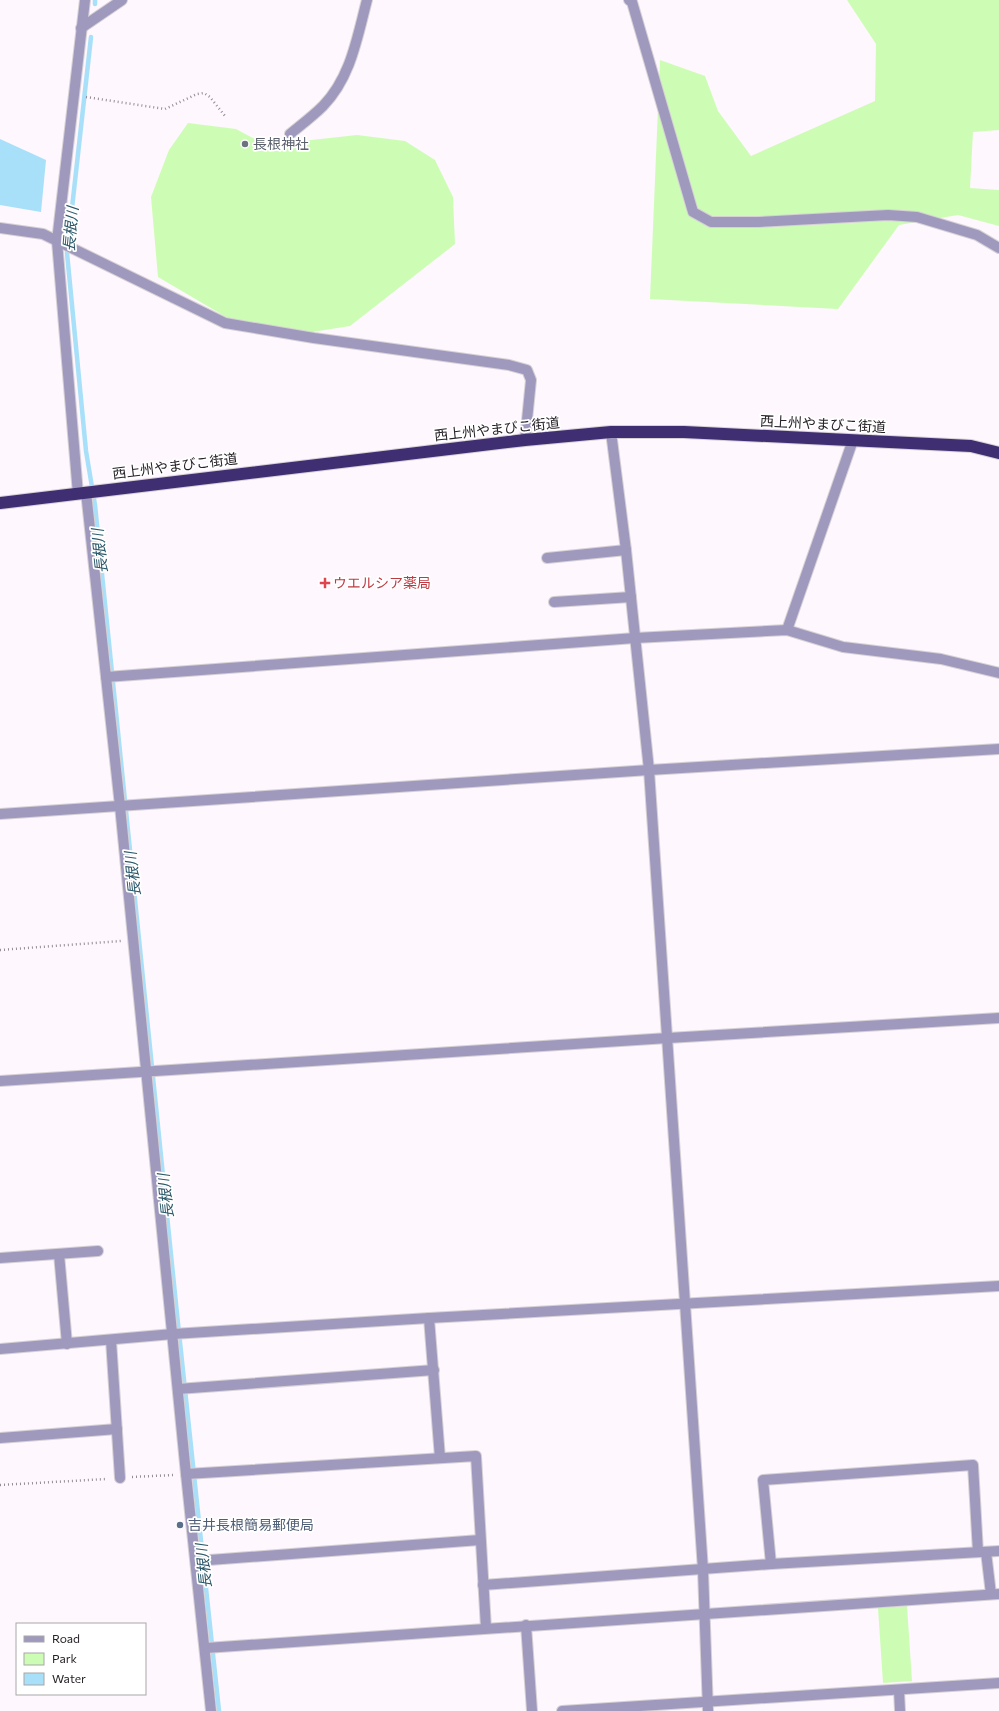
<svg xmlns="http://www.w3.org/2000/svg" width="999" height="1711" font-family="Commissioner,'Noto Sans JP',sans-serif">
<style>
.green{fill:#cdfdb5}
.water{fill:#a7e0f8}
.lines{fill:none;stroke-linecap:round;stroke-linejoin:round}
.stream{stroke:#a7e0f8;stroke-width:4.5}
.minor-casing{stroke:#d7d1d6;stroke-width:12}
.highway-casing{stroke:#d7d1d6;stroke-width:14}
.path{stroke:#938d93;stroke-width:2.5;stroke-dasharray:1 3;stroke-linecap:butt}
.minor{stroke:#9f9abd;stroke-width:10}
.highway{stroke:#3f2e72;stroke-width:12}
.worship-dot{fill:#6b7280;stroke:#fff;stroke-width:1.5}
.health-dot{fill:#e0444e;stroke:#fff;stroke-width:1.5}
.service-dot{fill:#5c6f8a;stroke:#fff;stroke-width:1.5}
.labels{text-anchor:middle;stroke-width:3.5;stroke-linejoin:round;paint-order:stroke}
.worship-label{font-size:14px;fill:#5b616d;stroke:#fff;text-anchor:start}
.street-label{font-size:14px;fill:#272227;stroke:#fff}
.health-label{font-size:14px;fill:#be3a42;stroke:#fff;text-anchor:start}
.service-label{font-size:14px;fill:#4e5e75;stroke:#fff;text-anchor:start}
.water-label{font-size:15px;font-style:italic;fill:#2b5869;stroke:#fff}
</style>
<rect width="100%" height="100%" fill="#fef7fd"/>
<g class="green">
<polygon points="847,0 999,0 999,130 973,132 970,188 999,190 999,226 958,215 899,225 838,309 650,299 660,60 705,76 718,111 751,156 875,101 876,44"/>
<polygon points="188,123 236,129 266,145 357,135 405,141 435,160 453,197 455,244 350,326 306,333 238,324 158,277 151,197 169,150"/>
<polygon points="907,1606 912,1681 883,1683 878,1608"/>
</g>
<polygon class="water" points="0,139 46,160 41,212 0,205"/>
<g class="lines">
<g class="stream">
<polyline points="95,4 95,0"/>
<polyline points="91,37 67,253 86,451 95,505 177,1314 219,1711"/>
</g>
<defs>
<g id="minor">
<polyline points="629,0 632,2 693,212 711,222 758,222 888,215 917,217 977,235 999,248"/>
<polyline points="81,28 122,0"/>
<path d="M290 134C301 125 313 116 323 106 351 77 357 38 367 0"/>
<polyline points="0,228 43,234 225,323 314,338 509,365 527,370 531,380 525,440"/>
<polyline points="611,432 626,550 649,770 703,1570 708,1711"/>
<polyline points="86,492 120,806 186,1474 211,1711"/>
<polyline points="78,494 57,241 85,0"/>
<polyline points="547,558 626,550"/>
<polyline points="554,602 631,597"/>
<polyline points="787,630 853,440"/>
<polyline points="106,677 635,638 787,630 843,647 941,659 999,673"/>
<polyline points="0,814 649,770 999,749"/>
<polyline points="0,1081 668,1038 999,1018"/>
<polyline points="59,1254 67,1344"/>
<polyline points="0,1258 98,1251"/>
<polyline points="429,1318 440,1458"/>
<polyline points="111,1340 120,1478"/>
<polyline points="0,1349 173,1334 429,1318 999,1286"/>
<polyline points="178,1389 434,1370"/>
<polyline points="0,1438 117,1429"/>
<polyline points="186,1474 476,1456 486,1628"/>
<polyline points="986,1552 991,1594"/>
<polyline points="196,1561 480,1540"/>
<polyline points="771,1564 763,1480 973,1465 978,1552"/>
<polyline points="483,1585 771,1564 999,1551"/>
<polyline points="526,1625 532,1711"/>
<polyline points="206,1648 999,1594"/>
<polyline points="899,1690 900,1711"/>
<polyline points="562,1711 999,1683"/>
</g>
<polyline id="highway" points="0,503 525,440 611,432 684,432 971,446 999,453"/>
</defs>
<use href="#minor" class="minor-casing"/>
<use href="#highway" class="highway-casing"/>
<g class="path">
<polyline points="86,97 165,109 197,94 204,93 210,97 225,116"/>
<polyline points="0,950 121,941"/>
<polyline points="132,1477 173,1475"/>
<polyline points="0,1485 107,1479"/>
</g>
<use href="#minor" class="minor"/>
<use href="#highway" class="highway"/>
</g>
<circle class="worship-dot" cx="245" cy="144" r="4"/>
<path class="health-dot" d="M323 577h4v4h4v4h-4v4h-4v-4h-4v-4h4z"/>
<circle class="service-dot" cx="180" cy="1525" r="4"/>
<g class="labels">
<g class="worship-label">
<text x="253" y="149">長根神社</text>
</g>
<g class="street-label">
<text transform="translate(823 424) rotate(3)" y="5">西上州やまびこ街道</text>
<text transform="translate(497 429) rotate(-6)" y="5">西上州やまびこ街道</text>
<text transform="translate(175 466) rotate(-7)" y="5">西上州やまびこ街道</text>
</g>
<g class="health-label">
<text x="333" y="588">ウエルシア薬局</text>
</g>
<g class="service-label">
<text x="188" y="1530">吉井長根簡易郵便局</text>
</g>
<g class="water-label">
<text transform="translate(71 229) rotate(-85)" y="5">長根川</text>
<text transform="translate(100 551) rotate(-96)" y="5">長根川</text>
<text transform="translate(133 874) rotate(-96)" y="5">長根川</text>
<text transform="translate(166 1196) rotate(-96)" y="5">長根川</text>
<text transform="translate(204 1566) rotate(-96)" y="5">長根川</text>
</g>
</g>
<rect x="16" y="1623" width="130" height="72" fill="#ffffff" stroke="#a9a7a9"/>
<rect x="24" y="1636" width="20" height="6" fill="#9f9abd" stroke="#a9a7a9"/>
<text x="52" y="1643" font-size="12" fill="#272227">Road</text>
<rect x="24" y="1653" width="20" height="12" fill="#cdfdb5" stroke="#a9a7a9"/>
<text x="52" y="1663" font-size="12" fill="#272227">Park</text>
<rect x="24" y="1673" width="20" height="12" fill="#a7e0f8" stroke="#a9a7a9"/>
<text x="52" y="1683" font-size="12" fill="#272227">Water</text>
</svg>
